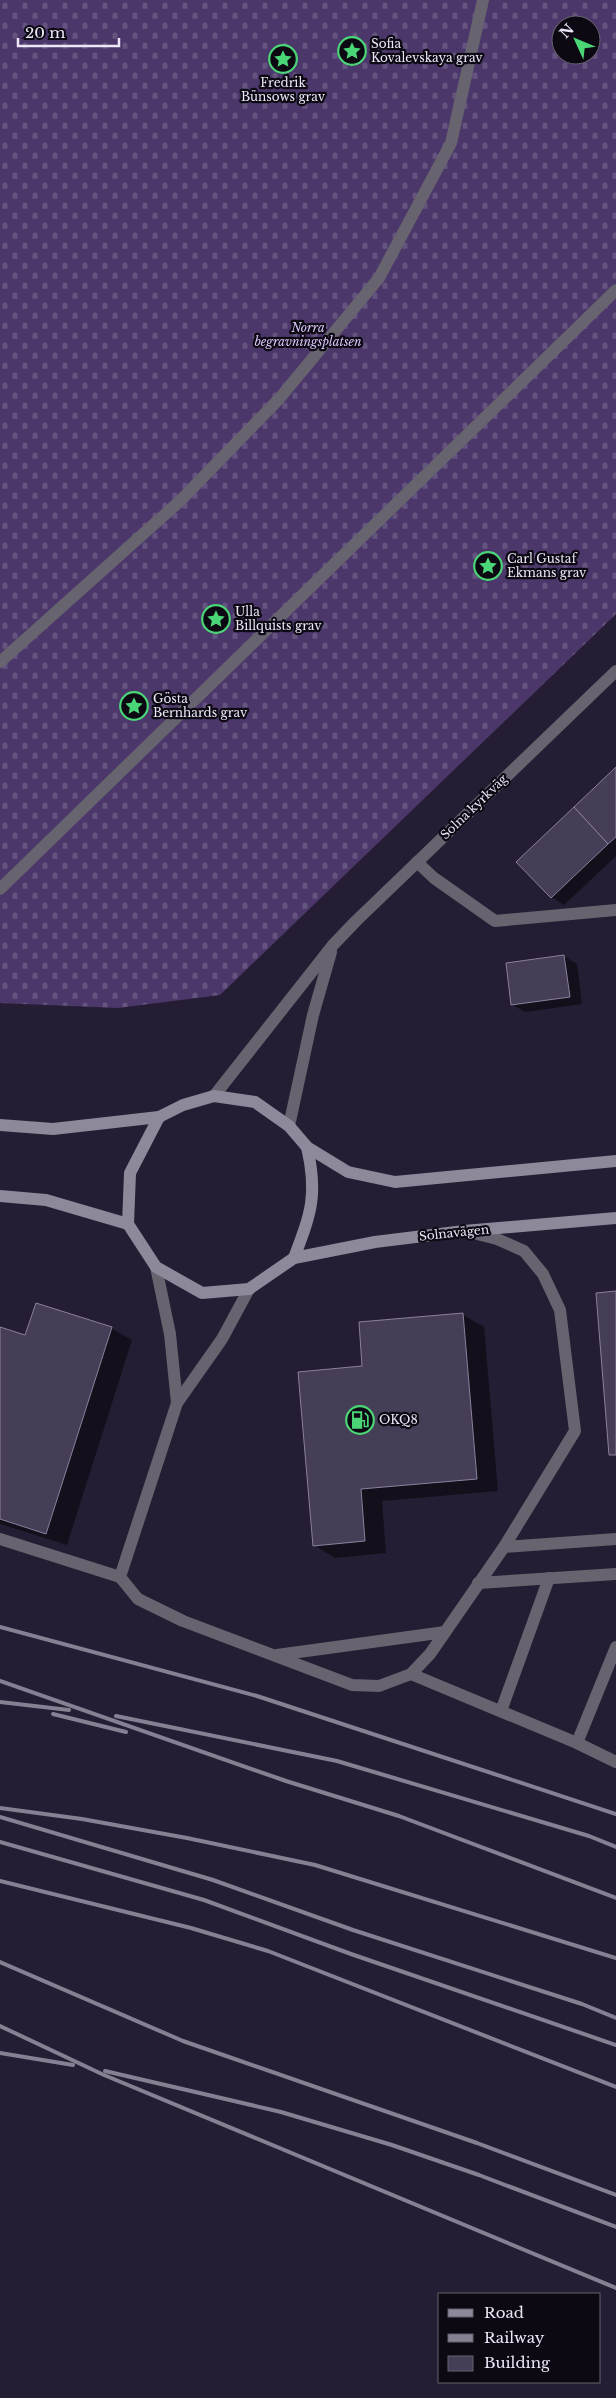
<svg xmlns="http://www.w3.org/2000/svg" width="616" height="2398" font-family="'Libre Baskerville',serif">
<style>
.cemetery{fill:url(#cemetery-stones);fill-rule:evenodd}
.shadow{fill:#0007}
.building{fill:#463d56;stroke:#8b819e}
.lines{fill:none;stroke-linecap:round;stroke-linejoin:round}
.service{stroke:#67636f;stroke-width:12}
.minor{stroke:#67636f;stroke-width:12}
.tertiary{stroke:#67636f;stroke-width:12}
.secondary{stroke:#8e889b;stroke-width:12}
.rail{stroke:#868093;stroke-width:4}
.labels{text-anchor:middle;stroke-width:4.5;stroke-linejoin:round;paint-order:stroke}
.poi-label{font-size:12px;fill:#ece7f7;stroke:#0d0913;text-anchor:start}
.park-label{font-size:12px;font-style:italic;fill:#d8c6fa;stroke:#0d0913}
.street-label{font-size:12px;fill:#ece7f7;stroke:#0d0913}
</style>
<defs>
<pattern id="cemetery-stones" width="16" height="16" patternUnits="userSpaceOnUse" patternTransform="scale(1.25)"><rect width="16" height="16" fill="#4b376a"/><path d="M2 7V4a2 2 0 0 1 4 0v3zM10 15v-3a2 2 0 0 1 4 0v3z" fill="#655480"/></pattern>
</defs>
<rect width="100%" height="100%" fill="#251d33"/>
<path class="cemetery" d="M0 0H616V614L220 995 118 1008 0 1003ZM561 25H591V55H561Z"/>
<g class="shadow">
<polygon points="616,769 616,856 564,905 552,897 518,862"/>
<polygon points="564,956 577,964 582,1004 525,1012 513,1005"/>
<polygon points="463,1315 484,1327 498,1491 382,1501 386,1553 335,1558 314,1545 364,1367 360,1323"/>
<polygon points="0,1328 26,1337 111,1328 132,1340 67,1545 0,1524"/>
</g>
<g class="building">
<polygon points="616,767 616,837 608,844 574,807"/>
<polygon points="574,807 608,844 551,898 516,862"/>
<polygon points="564,955 570,997 511,1005 506,963"/>
<polygon points="616,1291 616,1455 609,1455 596,1293"/>
<polygon points="36,1303 112,1327 46,1534 0,1519 0,1327 25,1335"/>
<polygon points="463,1313 477,1479 361,1489 365,1541 313,1546 298,1372 362,1366 359,1322"/>
</g>
<g class="lines">
<g class="service">
<polyline points="0,662 180,501 279,399 379,278 451,143 483,0"/>
<polyline points="0,889 616,290"/>
<polyline points="156,1267 170,1334 177,1403"/>
<polyline points="249,1289 222,1339 177,1403 120,1577 138,1599 183,1621 352,1685 379,1686 411,1674 430,1654 504,1547 575,1431 560,1310 543,1274 524,1251 497,1239 469,1232"/>
<polyline points="0,1539 120,1577"/>
<polyline points="504,1547 616,1539"/>
<polyline points="478,1583 616,1574"/>
<polyline points="277,1655 445,1632"/>
<polyline points="411,1674 577,1743 616,1762"/>
<polyline points="501,1711 549,1578"/>
<polyline points="577,1743 616,1647"/>
</g>
<polyline class="minor" points="417,862 434,878 495,921 616,910"/>
<g class="tertiary">
<polyline points="214,1096 333,945 356,921 616,671"/>
<polyline points="289,1126 313,1015 331,952"/>
</g>
<g class="secondary">
<polyline points="159,1117 130,1173 128,1224 156,1267 202,1293 249,1289 294,1258 375,1242 464,1231 616,1218"/>
<polyline points="0,1125 53,1129 159,1117 183,1105 214,1096 255,1102 289,1126 307,1147 348,1172 395,1182 616,1161"/>
<polyline points="0,1196 46,1200 128,1224"/>
<path d="M294 1258C311 1213 318 1195 307 1147"/>
</g>
<g class="rail">
<polyline points="0,1627 257,1696 616,1814"/>
<polyline points="0,1681 286,1781 399,1816 616,1898"/>
<polyline points="0,1702 69,1710"/>
<polyline points="53,1714 126,1732"/>
<polyline points="116,1716 337,1761 589,1836 616,1847"/>
<polyline points="0,1808 82,1819 187,1838 315,1865 616,1958"/>
<polyline points="0,1817 213,1880 353,1930 582,2004 616,2018"/>
<polyline points="0,1842 204,1900 351,1954 616,2045"/>
<polyline points="0,1881 191,1928 268,1951 616,2087"/>
<polyline points="0,1962 183,2041 477,2143 616,2195"/>
<polyline points="0,2026 104,2075 616,2288"/>
<polyline points="0,2053 73,2065"/>
<polyline points="105,2071 281,2112 392,2145 479,2175 616,2227"/>
</g>
</g>
<defs>
<symbol id="sight-ring" viewBox="-11 -11 22 22"><circle r="9.5" fill="#0d0913" stroke="#4ad677" stroke-width="1.5"/><path d="M0-6L1.8-2.2L6-1.7L2.9 1.2L3.7 5.4L0 3.3L-3.7 5.4L-2.9 1.2L-6-1.7L-1.8-2.2Z" fill="#4ad677"/></symbol>
<symbol id="fuel-ring" viewBox="-11 -11 22 22"><circle r="9.5" fill="#0d0913" stroke="#4ad677" stroke-width="1.5"/><path d="M-5.5-6h7V0h2V4h1.3V-2.5L3-4.5l.8-.8L6-3V5H2.5V1h-1V6h-7ZM-4.2-4.7v3.2H.2V-4.7Z" fill="#4ad677"/></symbol>
</defs>
<g fill-rule="evenodd">
<use href="#sight-ring" x="336" y="35" width="32" height="32"/>
<use href="#sight-ring" x="267" y="43" width="32" height="32"/>
<use href="#sight-ring" x="472" y="550" width="32" height="32"/>
<use href="#sight-ring" x="200" y="603" width="32" height="32"/>
<use href="#sight-ring" x="118" y="690" width="32" height="32"/>
<use href="#fuel-ring" x="344" y="1404" width="32" height="32"/>
</g>
<g class="labels">
<g class="poi-label">
<text x="371" y="48">Sofia<tspan x="371" dy="14">Kovalevskaya grav</tspan></text>
<text x="283" y="87" text-anchor="middle">Fredrik<tspan x="283" dy="14">Bünsows grav</tspan></text>
<text x="507" y="563">Carl Gustaf<tspan x="507" dy="14">Ekmans grav</tspan></text>
<text x="235" y="616">Ulla<tspan x="235" dy="14">Billquists grav</tspan></text>
<text x="153" y="703">Gösta<tspan x="153" dy="14">Bernhards grav</tspan></text>
<text x="379" y="1424">OKQ8</text>
</g>
<g class="park-label">
<text x="308" y="332">Norra<tspan x="308" dy="14">begravningsplatsen</tspan></text>
</g>
<g class="street-label">
<text transform="translate(474 807) rotate(-44)" y="4">Solna kyrkväg</text>
<text transform="translate(454 1233) rotate(-6)" y="4">Solnavägen</text>
</g>
</g>
<rect x="438" y="2293" width="162" height="90" fill="#0d0913" stroke="#66626e"/>
<rect x="448" y="2309" width="25" height="8" fill="#8e889b" stroke="#66626e"/>
<text x="484" y="2318" font-size="15" fill="#ece7f7">Road</text>
<rect x="448" y="2334" width="25" height="8" fill="#868093" stroke="#66626e"/>
<text x="484" y="2343" font-size="15" fill="#ece7f7">Railway</text>
<rect x="448" y="2356" width="25" height="15" fill="#463d56" stroke="#66626e"/>
<text x="484" y="2368" font-size="15" fill="#ece7f7">Building</text>
<g transform="translate(576 40) rotate(314)"><circle r="24" fill="#0d0913" stroke="#66626e"/>
<path d="M0-4L9 19L0 12L-9 19Z" fill="#4ad677"/>
<text y="-8" font-size="14" font-weight="bold" text-anchor="middle" fill="#ece7f7">N</text>
</g>
<path d="M18 38v8h101v-8" fill="none" stroke="#ece7f7" stroke-width="2.5"/>
<text x="25" y="38" font-size="15" fill="#ece7f7" stroke="#0d0913" stroke-width="4" paint-order="stroke">20 m</text>
</svg>
